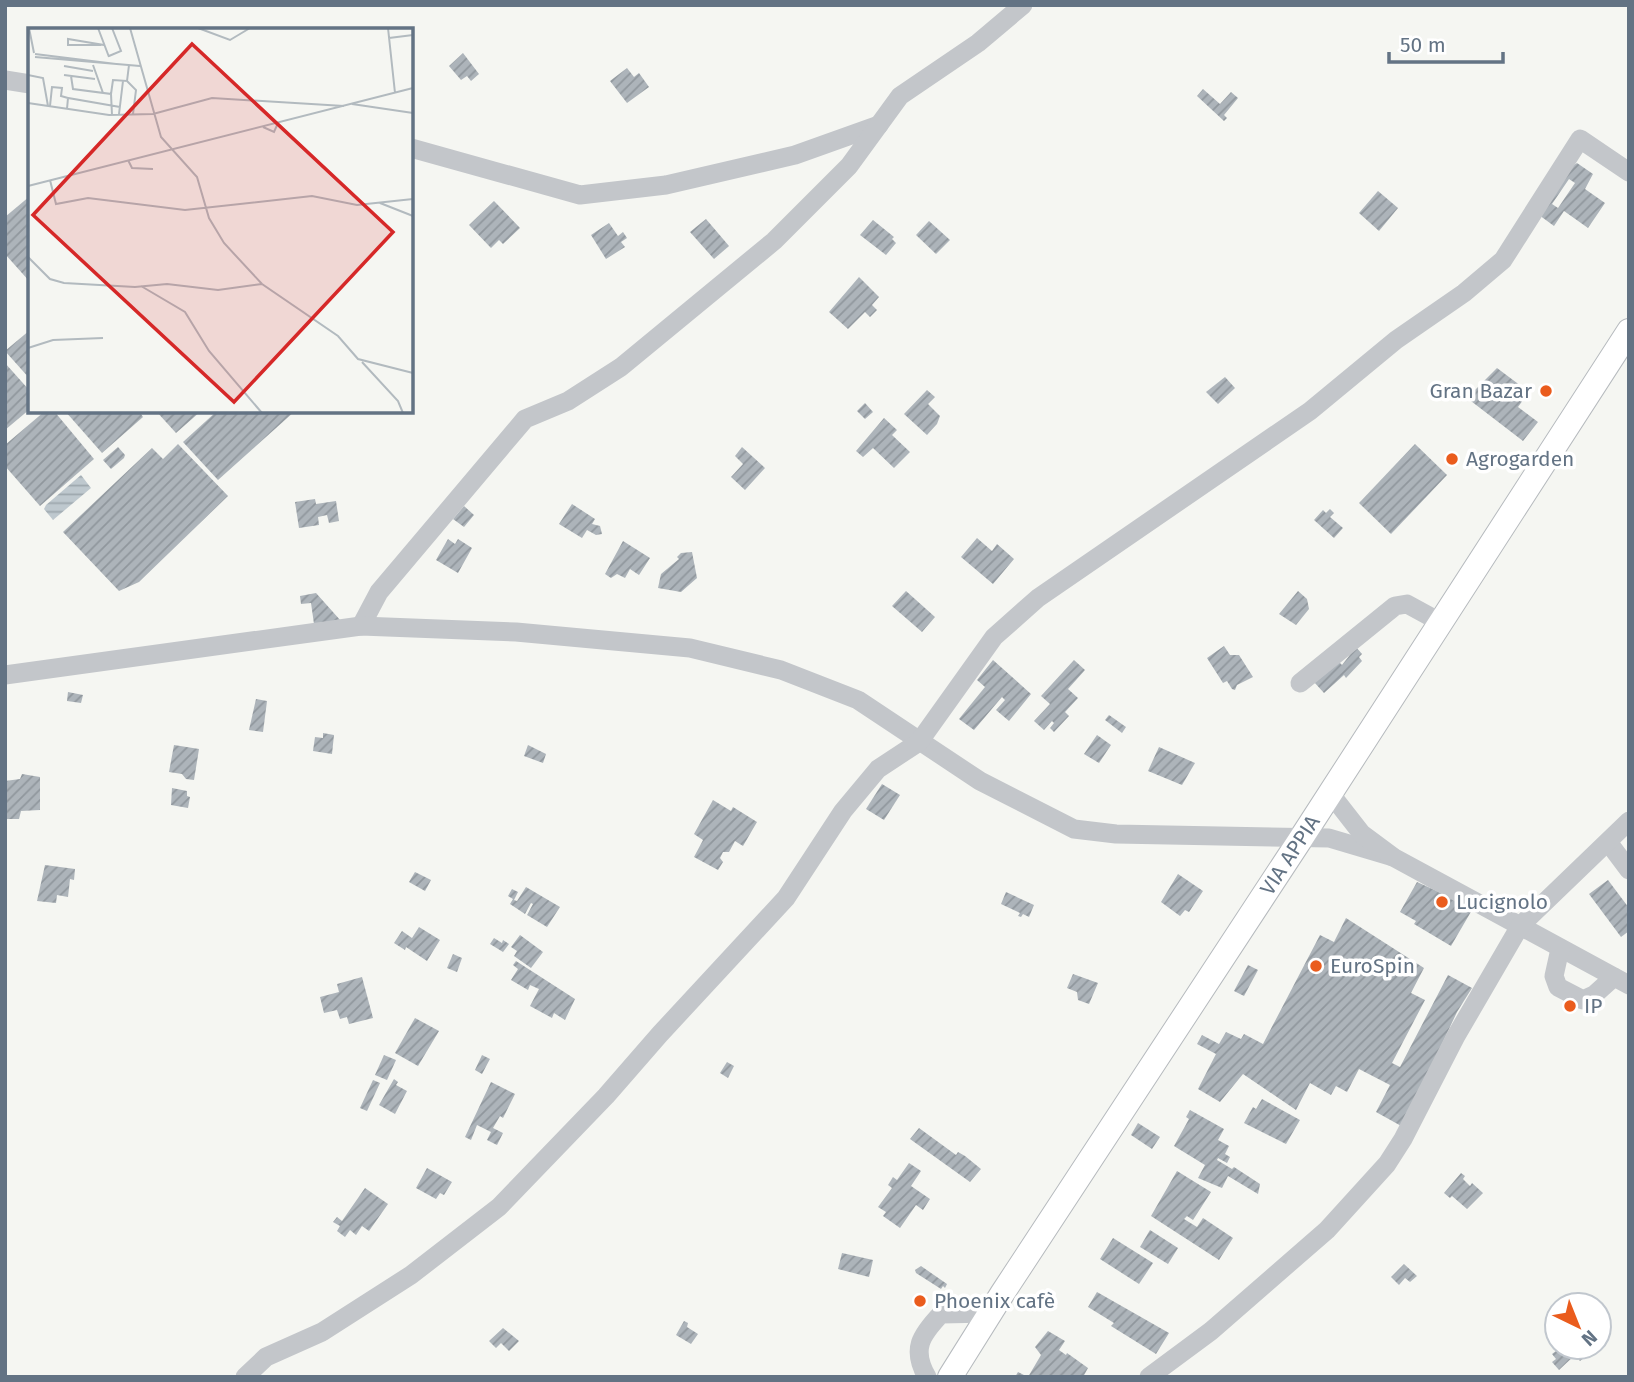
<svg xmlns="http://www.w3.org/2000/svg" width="1634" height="1382" font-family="'Fira Sans',sans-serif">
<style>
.water{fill:url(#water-rules)}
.building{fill:url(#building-hatch);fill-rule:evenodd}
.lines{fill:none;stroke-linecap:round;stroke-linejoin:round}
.major-casing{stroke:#b6babe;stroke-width:26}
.minor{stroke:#c3c6ca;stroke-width:19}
.major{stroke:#fff;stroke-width:24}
.poi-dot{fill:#ea5c1d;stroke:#fff;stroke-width:2.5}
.labels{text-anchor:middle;stroke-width:7;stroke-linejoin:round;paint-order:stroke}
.poi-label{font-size:21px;fill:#637384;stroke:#fff;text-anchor:start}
.street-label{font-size:21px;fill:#637384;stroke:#fff}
.inset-road{fill:none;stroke:#b2babf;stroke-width:2}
.view{fill:#d62828;fill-opacity:0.15;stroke:#d62828;stroke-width:3.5}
.inset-edge{fill:none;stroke:#637384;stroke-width:3.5}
</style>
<defs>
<pattern id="water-rules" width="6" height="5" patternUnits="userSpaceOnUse" patternTransform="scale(1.75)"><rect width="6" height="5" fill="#bec8ce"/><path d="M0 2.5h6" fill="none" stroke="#9ea7ad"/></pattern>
<pattern id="building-hatch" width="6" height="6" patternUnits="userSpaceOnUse" patternTransform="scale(1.75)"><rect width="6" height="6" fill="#adb4ba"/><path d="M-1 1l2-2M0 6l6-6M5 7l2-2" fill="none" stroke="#90979d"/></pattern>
</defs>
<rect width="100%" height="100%" fill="#f5f6f2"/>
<polygon class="water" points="81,475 91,488 53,520 44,509 46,505"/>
<g class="building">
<polygon points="463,53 479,74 471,81 467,76 461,80 449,66"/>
<polygon points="627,68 634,77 639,73 649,87 627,103 610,81"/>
<polygon points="1203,89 1220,104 1231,92 1238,98 1224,115 1227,118 1224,121 1197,96"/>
<path d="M1577 163 1593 174 1585 189 1605 203 1588 228 1564 211 1554 226 1539 215 1571 167ZM1569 179 1575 183 1558 208 1552 204Z"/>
<polygon points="1378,191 1398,208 1379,231 1359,213"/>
<polygon points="30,196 30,282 5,254 5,217"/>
<polygon points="494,201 520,228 503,244 499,240 491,248 469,225"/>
<polygon points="706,219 729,246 714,259 690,232"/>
<polygon points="873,220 894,237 892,239 896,243 886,255 860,235"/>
<polygon points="929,221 950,240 936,254 916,235"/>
<polygon points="609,223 618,236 623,232 627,238 621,242 625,247 606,259 591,235"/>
<polygon points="859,277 879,297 872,305 877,310 870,317 865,312 848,329 829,312"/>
<polygon points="30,330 30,379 5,351"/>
<polygon points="5,363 30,391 30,409 5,430"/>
<polygon points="1497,368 1529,392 1518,407 1538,422 1523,441 1467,398"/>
<polygon points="1225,377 1235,388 1218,404 1206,392"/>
<polygon points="927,390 935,397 928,404 940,416 937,424 927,435 904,414"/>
<polygon points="865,403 873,412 865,419 857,411"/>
<polygon points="45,411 54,411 94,459 40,506 5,466 5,445"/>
<polygon points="65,411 139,411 143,417 102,453"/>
<polygon points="156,411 201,411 176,433"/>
<polygon points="217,411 295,411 218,480 183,442"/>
<polygon points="884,418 897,430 892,435 910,452 894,468 873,448 863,457 856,451"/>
<polygon points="178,444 228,496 139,582 119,591 63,532 152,448 163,459"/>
<polygon points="1415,444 1447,475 1391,534 1359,503"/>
<polygon points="118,447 125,455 124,458 111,469 103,460"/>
<polygon points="742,447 765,468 745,490 731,477 743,464 735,456"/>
<polygon points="315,499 316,504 336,501 339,521 329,523 327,515 318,517 319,525 299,528 295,502"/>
<polygon points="572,504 595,519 592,524 600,526 602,534 596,535 587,530 582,538 559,524"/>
<polygon points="464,506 474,515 464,527 453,519"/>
<polygon points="1330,509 1334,513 1330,517 1343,528 1334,538 1314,520 1323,510 1326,513"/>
<polygon points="977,538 992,551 997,544 1014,559 993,584 961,557"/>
<polygon points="448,539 455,544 458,539 472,548 458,573 436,560"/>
<polygon points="623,541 650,558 639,575 630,569 625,578 617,574 611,578 605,574"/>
<polygon points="692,552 697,578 681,592 658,588 661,574 679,559 677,557 681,553"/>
<polygon points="906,591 935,617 922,632 892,606"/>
<polygon points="1298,591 1307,599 1309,609 1296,625 1279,614"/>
<polygon points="316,593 341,621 314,624 311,603 301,604 300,596"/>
<polygon points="1224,646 1230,655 1239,655 1253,677 1237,685 1235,690 1232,689 1227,681 1223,683 1207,658"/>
<polygon points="1356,647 1362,654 1359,657 1362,661 1346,678 1344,675 1324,693 1314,682 1338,661 1342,665"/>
<polygon points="993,660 1031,694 1009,721 996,710 1005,700 1002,697 974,730 959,719 985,687 977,680"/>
<polygon points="1074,660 1085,670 1068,689 1078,698 1065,712 1069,716 1054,732 1050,728 1054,723 1052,721 1044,730 1034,721 1050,704 1041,696"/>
<polygon points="68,692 83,695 81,703 67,701"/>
<polygon points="256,699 267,701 263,732 249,730"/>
<polygon points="1109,715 1126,727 1122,733 1105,720"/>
<polygon points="323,733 334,735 332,754 313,751 315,737 323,738"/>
<polygon points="1097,735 1111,745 1099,763 1084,754"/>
<polygon points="174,745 199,749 194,780 186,779 182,774 169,772"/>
<polygon points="528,745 546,754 543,763 524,756"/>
<polygon points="1159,747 1195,763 1182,785 1148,771"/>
<polygon points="22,774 40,777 40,810 21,811 19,819 5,819 5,781 20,779"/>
<polygon points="882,784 900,795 884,820 866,809"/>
<polygon points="172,788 187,791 187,796 190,797 188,808 171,805"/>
<polygon points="713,800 731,811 733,807 757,822 743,846 735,841 729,852 723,852 720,858 723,862 718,870 694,857 703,840 694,834"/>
<polygon points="45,865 75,869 74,880 70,879 68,897 57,895 56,903 37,901"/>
<polygon points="415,872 431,880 425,891 409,882"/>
<polygon points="1178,874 1203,891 1189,912 1185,910 1180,916 1161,902"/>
<polygon points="1608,880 1629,908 1629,931 1621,937 1589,894"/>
<polygon points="1417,882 1446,895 1472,910 1451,946 1414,924 1416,921 1400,912"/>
<polygon points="526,887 560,907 547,927 527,915 533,904 531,903 525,914 510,904 513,899 508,896 512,889 518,892 514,900 517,901"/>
<polygon points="1006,892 1034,905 1029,917 1023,914 1021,917 1018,916 1020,913 1001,904"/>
<polygon points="1346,918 1424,968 1411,993 1425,1000 1392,1063 1400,1067 1448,975 1472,988 1457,1012 1403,1127 1376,1112 1390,1085 1359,1069 1347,1092 1336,1086 1331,1095 1310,1083 1296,1110 1243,1074 1220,1102 1198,1089 1216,1054 1197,1044 1202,1035 1219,1044 1226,1032 1241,1039 1244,1034 1263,1044 1320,935 1334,942"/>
<polygon points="419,927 440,940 427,961 406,947 405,950 394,943 402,931 412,938"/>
<polygon points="520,935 543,952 531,968 514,956 517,951 511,947"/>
<polygon points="494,938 502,943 503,940 509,944 503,952 490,944"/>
<polygon points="453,954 462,958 457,972 447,968"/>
<polygon points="516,961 575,999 565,1020 554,1013 552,1018 530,1006 539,989 530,985 528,990 511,980 518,969 513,965"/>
<polygon points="1248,965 1258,970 1244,996 1234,991"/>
<polygon points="1073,974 1098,983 1089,1004 1078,1000 1077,992 1067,988"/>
<polygon points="362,977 373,1018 349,1024 347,1017 340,1019 337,1010 324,1013 320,997 339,992 337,984"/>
<polygon points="415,1018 439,1031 418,1066 395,1053"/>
<polygon points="384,1055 396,1060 387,1080 375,1075"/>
<polygon points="482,1055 490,1059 482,1074 475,1070"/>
<polygon points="727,1062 734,1066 728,1078 720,1073"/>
<polygon points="394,1079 398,1082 396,1085 407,1091 395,1114 379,1105"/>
<polygon points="373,1080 380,1083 367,1111 360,1108"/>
<polygon points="491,1082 515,1094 503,1118 500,1116 493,1128 503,1133 497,1145 487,1140 491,1132 477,1125 471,1140 465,1137"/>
<polygon points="1262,1099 1300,1120 1286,1144 1244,1123 1253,1107 1256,1109"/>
<polygon points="1190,1110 1224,1129 1218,1140 1229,1146 1225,1154 1230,1157 1227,1163 1218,1158 1217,1160 1232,1169 1234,1167 1260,1184 1258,1194 1228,1176 1222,1188 1198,1178 1205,1165 1174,1146 1189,1119 1186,1117"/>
<polygon points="1138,1123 1160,1137 1152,1149 1131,1135"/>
<polygon points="919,1128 956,1155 958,1152 965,1156 981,1169 970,1182 910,1139"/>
<polygon points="909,1163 921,1171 911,1186 930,1199 923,1210 916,1205 900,1228 883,1216 886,1212 878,1207 892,1188 888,1185 893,1177 897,1180"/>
<polygon points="427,1168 452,1182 444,1195 440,1193 436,1199 416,1188"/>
<polygon points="1177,1171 1211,1192 1193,1220 1187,1216 1184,1219 1197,1227 1203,1218 1233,1238 1219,1260 1151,1216"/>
<polygon points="1461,1173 1465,1176 1463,1179 1470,1186 1472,1183 1483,1193 1467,1209 1452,1196 1450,1198 1444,1193"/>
<polygon points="365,1188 388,1204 369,1231 362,1226 356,1235 350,1230 345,1237 337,1231 340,1226 333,1222 337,1217 342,1221"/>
<polygon points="1150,1230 1178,1248 1168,1264 1140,1247"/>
<polygon points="1113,1238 1153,1263 1139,1284 1100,1259"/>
<polygon points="842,1253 873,1260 869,1277 838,1269"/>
<polygon points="1404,1264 1417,1276 1410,1282 1405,1278 1399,1285 1391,1277"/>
<polygon points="921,1266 947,1284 945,1288 943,1286 941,1289 916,1273 915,1270"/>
<polygon points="1097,1292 1169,1333 1156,1354 1111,1326 1114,1323 1088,1307"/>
<polygon points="684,1321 688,1323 687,1327 698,1334 691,1344 676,1335"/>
<polygon points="503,1328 519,1341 509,1351 501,1343 496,1348 489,1341"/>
<polygon points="1048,1331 1065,1341 1059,1350 1066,1355 1067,1353 1088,1368 1083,1377 1015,1377 1018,1372 1028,1377 1041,1355 1035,1347"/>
<polygon points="1557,1334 1557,1347 1594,1347 1596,1349 1580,1361 1575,1355 1559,1370 1552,1362 1556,1359 1552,1354 1556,1351 1548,1341"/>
</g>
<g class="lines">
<defs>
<g id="major">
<path id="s1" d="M950 1377 1002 1294 1302 837 1629 331"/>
</g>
</defs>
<use href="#major" class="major-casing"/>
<g class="minor">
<polyline points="5,80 30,84"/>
<polyline points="411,148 580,195 666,185 795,155 879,125"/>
<polyline points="361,626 379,592 525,419 568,401 621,367 774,241 849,166 900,96 978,43 1023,5"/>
<polyline points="5,675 361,626 516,632 690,648 781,670 858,700 980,781 1074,829 1116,834 1329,838 1393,857"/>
<polyline points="1300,683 1395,606 1407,604 1440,622"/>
<polyline points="1330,793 1362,834 1393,857 1629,985"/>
<polyline points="1608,842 1629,870"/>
<polyline points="1560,949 1554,976 1558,987 1583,1000 1594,995 1614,977"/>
<polyline points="245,1377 266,1357 322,1332 411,1275 499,1207 606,1096 660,1034 786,898 843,811 878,769 919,742 994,637 1038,598 1310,411 1396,340 1464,293 1503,260 1580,139 1629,172"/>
<path d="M927 1377C911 1349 921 1335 941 1314L990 1313"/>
<polyline points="1149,1377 1211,1331 1327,1230 1387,1164 1403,1139 1456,1036 1520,926 1629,821"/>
</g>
<use href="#major" class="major"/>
</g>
<g class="poi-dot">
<circle cx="1546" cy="391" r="7"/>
<circle cx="1452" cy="459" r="7"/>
<circle cx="1442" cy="902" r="7"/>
<circle cx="1316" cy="966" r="7"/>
<circle cx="1570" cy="1006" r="7"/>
<circle cx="920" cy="1301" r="7"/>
</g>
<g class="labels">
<g class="poi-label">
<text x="1532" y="398" text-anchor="end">Gran Bazar</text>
<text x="1466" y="466">Agrogarden</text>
<text x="1456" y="909">Lucignolo</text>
<text x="1330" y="973">EuroSpin</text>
<text x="1584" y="1013">IP</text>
<text x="934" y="1308">Phoenix cafè</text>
</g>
<g class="street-label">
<text dy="7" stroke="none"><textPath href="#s1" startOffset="623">VIA APPIA</textPath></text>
</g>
</g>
<g transform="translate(28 28)">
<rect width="385" height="385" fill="#f5f6f2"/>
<path class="inset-road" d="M1 0 6 25M70 0 81 29M102 0 133 109 169 149 181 190 196 215 234 256 310 308 330 331 385 345M170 0 202 12 222 0M360 0 367 65M361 10 385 7M73 17H40V11L76 17M7 26 88 36M81 28 93 23 84 0M7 29 112 38M65 37 75 65M36 38 65 43M0 47 15 50 20 78M36 47 67 51M43 48 45 61 83 66 84 87M99 53 108 62 105 86M83 66 85 52 99 53 101 37M0 75 81 87 125 86 184 70 316 78M324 76 385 85M22 78 24 59 34 60 33 68 40 70M39 81 40 70 92 79M91 86 95 53M235 99 246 104 250 95M100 132 104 140 125 141M22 152 28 176 60 170 157 182 284 168 329 177 385 171M0 158 385 60M352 175 385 188M0 229 22 251 36 255 107 259 139 256 190 262 234 256M113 258 157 284 181 323 234 385M0 320 25 312 75 310M334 334 370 373 375 385"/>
<path class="view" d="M164 16 365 204 206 374 5 187Z"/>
<rect width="385" height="385" class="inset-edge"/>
</g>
<rect width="1634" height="1382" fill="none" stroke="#637384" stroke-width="14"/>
<g transform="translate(1578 1326) rotate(137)"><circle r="33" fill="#ffffff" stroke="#c1c7ce" stroke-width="2"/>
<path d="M0-5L12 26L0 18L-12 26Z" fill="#ea5c1d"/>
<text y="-10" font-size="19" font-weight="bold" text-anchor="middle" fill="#637384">N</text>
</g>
<path d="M1389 52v10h114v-10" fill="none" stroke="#637384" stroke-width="3.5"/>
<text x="1400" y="52" font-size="21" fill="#637384" stroke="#ffffff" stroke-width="5" paint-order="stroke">50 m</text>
</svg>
